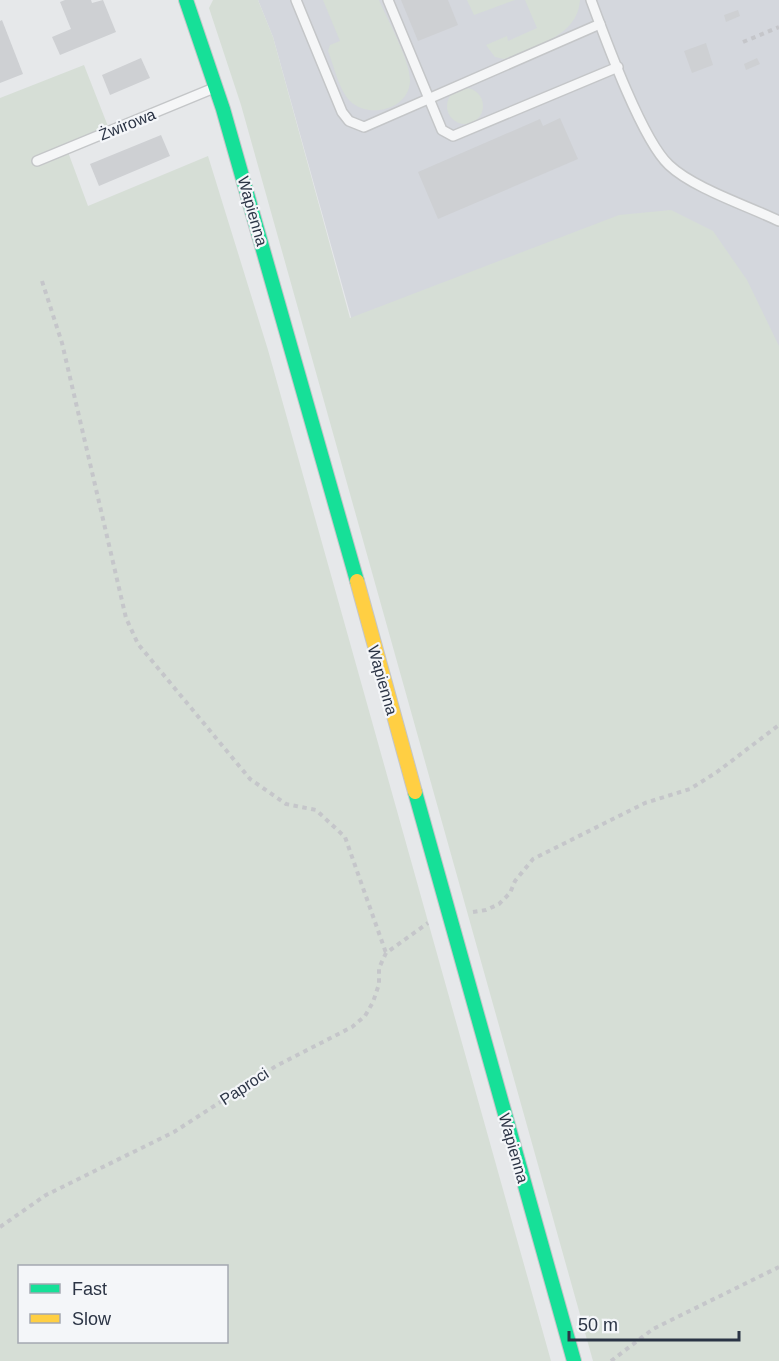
<svg xmlns="http://www.w3.org/2000/svg" width="779" height="1361" font-family="Arial,sans-serif">
<style>
.built{fill:#d4d7dd}
.green{fill:#d6ded6;fill-rule:evenodd}
.building{fill:#ced0d3}
.lines{fill:none;stroke-linecap:round;stroke-linejoin:round}
.lane-casing{stroke:#c4c6c8;stroke-width:12}
.fast-casing{stroke:#c4c6c8;stroke-width:16}
.slow-casing{stroke:#c4c6c8;stroke-width:16}
.path{stroke:#c5c6ca;stroke-width:4;stroke-dasharray:4.5 4.5;stroke-linecap:butt}
.lane{stroke:#f5f6f7;stroke-width:9}
.fast{stroke:#16e098;stroke-width:14}
.slow{stroke:#ffcf43;stroke-width:14}
.labels{text-anchor:middle;stroke-width:4.5;stroke-linejoin:round;paint-order:stroke}
.street-label{font-size:16px;fill:#2b3445;stroke:#f4f6f9}
</style>
<rect width="100%" height="100%" fill="#e6e8ea"/>
<polygon class="built" points="258,0 779,0 779,709 498,845 273,37"/>
<g class="green">
<polygon points="213,0 258,0 273,37 350,318 619,215 671,210 713,231 747,280 779,346 779,1361 593,1361 241,105 209,8"/>
<path d="M323 0H379C388 21 410 60 410 81 409 110 368 119 350 101 339 90 334 66 328 51L330 45 340 41Z"/>
<polygon points="467,0 515,0 474,15"/>
<path d="M525 0H580C578 37 532 47 504 59L495 57 486 45 507 36 508 41 537 28Z"/>
<path d="M84 65 111 134 68 152 88 206 208 156 268 350 551 1361H0V98ZM20 1266H226V1342H20Z"/>
<circle cx="465" cy="106" r="18"/>
</g>
<g class="building">
<polygon points="65,0 91,0 92,3 103,0 116,32 60,55 52,37 71,29 60,2"/>
<polygon points="401,0 448,0 458,25 418,41"/>
<polygon points="738,10 740,16 726,22 724,15"/>
<polygon points="2,20 23,74 0,83 0,21"/>
<polygon points="706,43 713,65 692,73 684,51"/>
<polygon points="141,58 150,78 110,95 102,75"/>
<polygon points="757,58 760,64 746,70 744,64"/>
<polygon points="560,118 578,159 438,219 418,172 540,119 543,126"/>
<polygon points="161,135 170,156 99,186 90,164"/>
</g>
<g class="lines">
<defs>
<g id="lane">
<polyline points="296,0 342,112 349,121 364,127 600,24"/>
<polyline points="388,0 442,130 453,136 618,67"/>
<path d="M591 0C605 38 642 140 669 165 693 188 748 206 779 221"/>
<polyline points="37,161 214,88"/>
</g>
<g id="fast">
<polyline points="186,0 223,109 357,581"/>
<polyline points="415,792 574,1361"/>
</g>
<polyline id="slow" points="357,581 415,792"/>
</defs>
<use href="#lane" class="lane-casing"/>
<use href="#fast" class="fast-casing"/>
<use href="#slow" class="slow-casing"/>
<g class="path">
<polyline points="743,42 779,27"/>
<polyline points="42,281 62,343 126,618 138,644 250,779 286,804 316,810 345,837 386,953"/>
<polyline points="473,912 486,910 499,904 510,893 515,881 533,859 645,803 690,789 717,772 779,725"/>
<polyline points="0,1227 46,1195 174,1132 276,1066 352,1027 365,1016 373,1002 379,984 379,968 386,953 428,923"/>
<polyline points="611,1361 653,1329 779,1267"/>
</g>
<use href="#lane" class="lane"/>
<use href="#fast" class="fast"/>
<use href="#slow" class="slow"/>
</g>
<g class="labels">
<g class="street-label">
<text transform="translate(127 124) rotate(-22)" y="6">Żwirowa</text>
<text transform="translate(253 211) rotate(74)" y="6">Wapienna</text>
<text transform="translate(383 680) rotate(74)" y="6">Wapienna</text>
<text transform="translate(244 1086) rotate(-33)" y="6">Paproci</text>
<text transform="translate(514 1148) rotate(74)" y="6">Wapienna</text>
</g>
</g>
<rect x="18" y="1265" width="210" height="78" fill="#f4f6f9" stroke="#a4a8b1" stroke-width="1.5"/>
<rect x="30" y="1284" width="30" height="9" fill="#16e098" stroke="#a4a8b1" stroke-width="1.5"/>
<text x="72" y="1295" font-size="18" fill="#2b3445">Fast</text>
<rect x="30" y="1314" width="30" height="9" fill="#ffcf43" stroke="#a4a8b1" stroke-width="1.5"/>
<text x="72" y="1325" font-size="18" fill="#2b3445">Slow</text>
<path d="M569 1331v9h170v-9" fill="none" stroke="#2b3445" stroke-width="3"/>
<text x="578" y="1331" font-size="18" fill="#2b3445" stroke="#f4f6f9" stroke-width="4.5" paint-order="stroke">50 m</text>
</svg>
